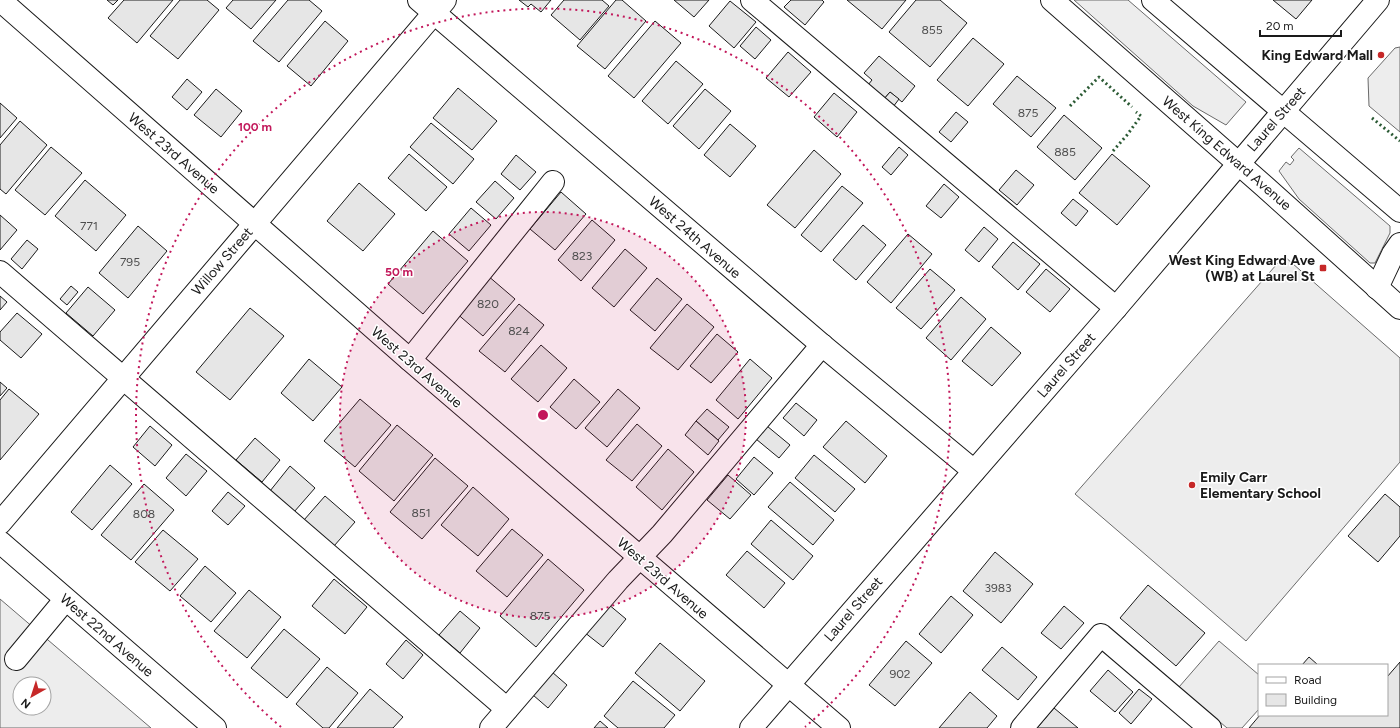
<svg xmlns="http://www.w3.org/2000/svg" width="1400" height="728" font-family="Figtree,sans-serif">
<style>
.built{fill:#ededed;stroke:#6a6a6a;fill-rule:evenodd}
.building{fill:#e6e6e6;stroke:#1a1a1a}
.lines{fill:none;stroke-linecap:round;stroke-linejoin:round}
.minor-casing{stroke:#1a1a1a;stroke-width:24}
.major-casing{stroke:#1a1a1a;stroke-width:24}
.minor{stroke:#fff;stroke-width:22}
.major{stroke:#fff;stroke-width:22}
.hedge{stroke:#2b5a34;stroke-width:3;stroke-dasharray:2 3;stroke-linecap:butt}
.ring{fill:none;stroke:#c2185b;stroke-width:2;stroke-dasharray:2 4}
.poi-dot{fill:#c62828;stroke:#fff;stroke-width:1.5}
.labels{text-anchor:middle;stroke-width:3;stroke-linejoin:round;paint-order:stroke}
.number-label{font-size:12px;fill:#4d4d4d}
.poi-label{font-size:14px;font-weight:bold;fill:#1a1a1a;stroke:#fff;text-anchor:end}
.street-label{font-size:14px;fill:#1a1a1a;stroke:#fff}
.centre{fill:#c2185b;stroke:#fff;stroke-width:2}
.ring-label{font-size:12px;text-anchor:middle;font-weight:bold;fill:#c2185b;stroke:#fff;stroke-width:3;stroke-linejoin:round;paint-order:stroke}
</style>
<rect width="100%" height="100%" fill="#fff"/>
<g class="built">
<polygon points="1074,0 1128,0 1246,102 1226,125 1193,106"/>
<polygon points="1400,47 1400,132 1369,106 1368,78 1395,48"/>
<polygon points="1299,148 1390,226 1390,233 1375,263 1370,263 1299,199 1279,171 1286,162 1290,165 1294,160 1291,157"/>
<polygon points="1284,256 1400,358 1400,462 1246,641 1075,494"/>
<path d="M0 599 151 728H0ZM20 684H44V708H20Z"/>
<polygon points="1219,641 1259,675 1259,709 1242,728 1227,728 1179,687"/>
</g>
<g class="building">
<polygon points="107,0 118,0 113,5"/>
<polygon points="124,0 173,0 137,43 108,18"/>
<polygon points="180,0 207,0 219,10 178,59 150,36"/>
<polygon points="233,0 276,0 251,29 226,8"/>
<polygon points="288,0 309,0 322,11 279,62 253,41"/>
<polygon points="519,0 551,0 541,12 531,4 528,7"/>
<polygon points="564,0 602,0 609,6 580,40 551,15"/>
<polygon points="616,0 622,0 646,21 605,69 577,46"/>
<polygon points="674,0 709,0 694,17"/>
<polygon points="791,0 822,0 824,2 805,25 784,7"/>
<polygon points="847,0 906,0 882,29"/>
<polygon points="916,0 940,0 967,23 930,67 889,32"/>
<polygon points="1273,0 1312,0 1296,19"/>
<polygon points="730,1 756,22 734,48 709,26"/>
<polygon points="325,21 348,41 311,86 287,66"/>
<polygon points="655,21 681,43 634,98 608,76"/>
<polygon points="756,27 771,40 755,59 740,46"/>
<polygon points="973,38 1004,64 968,106 937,80"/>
<polygon points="788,52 811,72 789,97 766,78"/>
<polygon points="879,56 915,86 902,102 890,92 884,99 868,85 872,80 864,73"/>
<polygon points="676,61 703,84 668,124 642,101"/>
<polygon points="1017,76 1056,108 1031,137 993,104"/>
<polygon points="187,79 202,92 187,110 172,97"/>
<polygon points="458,88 497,121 472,150 433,118"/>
<polygon points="216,89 242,111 221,137 194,115"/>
<polygon points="705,89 731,111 699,149 673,126"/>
<polygon points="890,92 899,99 893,107 884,99"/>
<polygon points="834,93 857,112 837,137 814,117"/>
<polygon points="0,103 17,118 0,138"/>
<polygon points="956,112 968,122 951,142 939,132"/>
<polygon points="1064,115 1102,148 1075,180 1037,147"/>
<polygon points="20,121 47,145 6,194 0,189 0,145"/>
<polygon points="431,123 474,159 453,184 410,147"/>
<polygon points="730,124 756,146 730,177 704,155"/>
<polygon points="51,147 82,173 45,215 15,190"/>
<polygon points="899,147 908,155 891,175 882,167"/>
<polygon points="814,150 841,174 795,228 767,205"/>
<polygon points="409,154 447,187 426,211 388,178"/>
<polygon points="1112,154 1150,186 1117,225 1079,193"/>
<polygon points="516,155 536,172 520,190 501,174"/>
<polygon points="1016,170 1034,185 1017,205 999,190"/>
<polygon points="85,180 126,215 96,251 55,216"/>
<polygon points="495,181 514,198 496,219 476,202"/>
<polygon points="359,183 395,214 363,251 327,221"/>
<polygon points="944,184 959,197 941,218 926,206"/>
<polygon points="842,186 863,203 821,252 801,235"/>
<polygon points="561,192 586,214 555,250 530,229"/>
<polygon points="1073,199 1088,211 1076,226 1061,213"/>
<polygon points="471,208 491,225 469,251 449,234"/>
<polygon points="0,215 17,230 0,250"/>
<polygon points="592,220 615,240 581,281 558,260"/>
<polygon points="863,225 886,245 856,280 833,260"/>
<polygon points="138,226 167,251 128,298 99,273"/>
<polygon points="984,227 998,239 979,262 965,250"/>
<polygon points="433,231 468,261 423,314 388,284"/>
<polygon points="908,234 932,254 891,303 867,282"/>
<polygon points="27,240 38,249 22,269 11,259"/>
<polygon points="1013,242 1040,264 1018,290 992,267"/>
<polygon points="625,249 647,268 614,307 592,288"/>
<polygon points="930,269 955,290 921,329 896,308"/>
<polygon points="1046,269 1070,289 1050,312 1026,292"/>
<polygon points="487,275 515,299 483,336 455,312"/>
<polygon points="657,278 682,299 655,331 630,310"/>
<polygon points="71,286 78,292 67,305 60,299"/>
<polygon points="88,287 115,310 93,336 66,313"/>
<polygon points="0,296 7,302 0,310"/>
<polygon points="961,297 986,319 951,360 926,338"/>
<polygon points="519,304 544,325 505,372 479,351"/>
<polygon points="687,304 714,327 678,370 650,348"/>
<polygon points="250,308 284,336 230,400 196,372"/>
<polygon points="17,313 42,334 21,358 0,340 0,332"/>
<polygon points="991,327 1021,353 992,386 962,361"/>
<polygon points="717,334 738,352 711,383 690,366"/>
<polygon points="541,345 567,368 538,402 511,379"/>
<polygon points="309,359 342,387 313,421 281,393"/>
<polygon points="750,359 772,378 738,419 716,400"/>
<polygon points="574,379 600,402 576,429 550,407"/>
<polygon points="0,382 7,388 0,396"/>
<polygon points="9,389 39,414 0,460 0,400"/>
<polygon points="618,389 640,408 607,447 585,428"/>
<polygon points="360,399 391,425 355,467 324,441"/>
<polygon points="796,403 817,420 804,436 783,418"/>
<polygon points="707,409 729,427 718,440 696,421"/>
<polygon points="696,421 719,441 708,455 685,435"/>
<polygon points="846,421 887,456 865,483 823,447"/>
<polygon points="637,424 662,446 632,481 606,460"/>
<polygon points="397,425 433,455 394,501 359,471"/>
<polygon points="150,426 172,445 155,466 133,447"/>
<polygon points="767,426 790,445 779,458 756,439"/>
<polygon points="255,438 280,460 262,482 236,460"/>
<polygon points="668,449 694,472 662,510 636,487"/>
<polygon points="186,454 207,471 186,496 166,478"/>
<polygon points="814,455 855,489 835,512 795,478"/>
<polygon points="754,457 773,473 754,495 736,479"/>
<polygon points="435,458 468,486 422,539 390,512"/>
<polygon points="110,465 132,484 92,530 71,512"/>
<polygon points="290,466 315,488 294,512 270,491"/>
<polygon points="728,475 751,495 730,519 707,500"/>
<polygon points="790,482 834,520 813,545 768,507"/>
<polygon points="144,484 174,510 131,560 101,535"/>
<polygon points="473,487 509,519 478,556 441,525"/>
<polygon points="228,492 245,506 228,525 212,511"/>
<polygon points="1385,494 1400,507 1400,536 1378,562 1348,536"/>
<polygon points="325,496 355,522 334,546 304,520"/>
<polygon points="771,520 813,556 793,580 751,544"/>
<polygon points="512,529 543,555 507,597 476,571"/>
<polygon points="163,530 198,559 170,591 135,562"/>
<polygon points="747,551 785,583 764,608 726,575"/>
<polygon points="995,552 1033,584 1001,623 963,591"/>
<polygon points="548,559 584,590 536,647 500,616"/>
<polygon points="205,566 236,593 211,622 180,596"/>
<polygon points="334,579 367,607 345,634 312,606"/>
<polygon points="1148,585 1205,633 1176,666 1120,618"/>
<polygon points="249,590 281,617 247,658 214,631"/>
<polygon points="951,596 973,615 941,653 919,634"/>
<polygon points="608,604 626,619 603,647 584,632"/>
<polygon points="1064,606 1084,623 1061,649 1041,633"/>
<polygon points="460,611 480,628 460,653 439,635"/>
<polygon points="284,629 320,659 287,698 251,668"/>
<polygon points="406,640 423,655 403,679 386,664"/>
<polygon points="906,641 932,663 895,706 869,685"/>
<polygon points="660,643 705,681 680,711 635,673"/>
<polygon points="1002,647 1037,677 1018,700 982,670"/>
<polygon points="1309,657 1318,665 1302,665"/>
<polygon points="1400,662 1400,728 1249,728 1260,715 1387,715 1387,677"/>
<polygon points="327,667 358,693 329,728 323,728 296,704"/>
<polygon points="1108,670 1133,692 1115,712 1090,691"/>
<polygon points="552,672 567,685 548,708 533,695"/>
<polygon points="633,681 675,715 664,728 618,728 604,716"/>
<polygon points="370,689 403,717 393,728 337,728"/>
<polygon points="1139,689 1152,699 1131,724 1119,713"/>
<polygon points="970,692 997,716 987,728 939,728"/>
<polygon points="1054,708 1078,728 1037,728"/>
<polygon points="600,721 608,728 594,728"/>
</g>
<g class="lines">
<defs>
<g id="minor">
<polyline points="0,0 410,360 839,728"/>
<polyline points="419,0 822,345 974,471"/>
<polyline points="752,0 1116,308"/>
<polyline points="0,272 507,709"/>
<polyline points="410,360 553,182"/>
<polyline points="0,523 445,0"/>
<polyline points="0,542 215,728"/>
<polyline points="16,659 65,600"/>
<polyline points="491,728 618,580 662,534 822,345"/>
<polyline points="751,728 1116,308 1378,0"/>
<polyline points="1022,728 1101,635 1210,728"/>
</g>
<g id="major">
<polyline points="1052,0 1264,186 1400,308"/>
<polyline points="1153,0 1400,211"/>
<polyline points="1377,288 1393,254 1400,244"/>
</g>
</defs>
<use href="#minor" class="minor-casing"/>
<use href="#major" class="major-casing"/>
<use href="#minor" class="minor"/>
<use href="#major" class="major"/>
<g class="hedge">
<polyline points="1070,106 1099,77 1132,107"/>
<polyline points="1372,118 1400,141"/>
<polyline points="1113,151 1127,135 1141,116 1136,112"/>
</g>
</g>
<circle cx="543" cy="415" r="203" fill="#c2185b" fill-opacity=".12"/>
<g class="ring">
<circle cx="543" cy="415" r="203"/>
<path d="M281 727A407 407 0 1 1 805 727"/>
</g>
<g class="poi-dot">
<circle cx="1381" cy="55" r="4"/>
<rect x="1319" y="264" width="8" height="8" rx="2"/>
<circle cx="1192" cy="485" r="4"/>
</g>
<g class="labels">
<g class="number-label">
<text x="932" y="34">855</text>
<text x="1028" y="117">875</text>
<text x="1065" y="156">885</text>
<text x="89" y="230">771</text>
<text x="582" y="260">823</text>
<text x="130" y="266">795</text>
<text x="488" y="308">820</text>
<text x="519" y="335">824</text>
<text x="421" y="517">851</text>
<text x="144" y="518">808</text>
<text x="998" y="592">3983</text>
<text x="540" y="620">875</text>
<text x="900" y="678">902</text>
</g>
<g class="poi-label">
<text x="1373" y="60">King Edward Mall</text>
<text x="1315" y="265">West King Edward Ave<tspan x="1315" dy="16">(WB) at Laurel St</tspan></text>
<text x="1200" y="482" text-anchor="start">Emily Carr<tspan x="1200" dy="16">Elementary School</tspan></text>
</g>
<g class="street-label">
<text transform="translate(1276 119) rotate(-49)" y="5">Laurel Street</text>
<text transform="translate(174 153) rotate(41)" y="5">West 23rd Avenue</text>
<text transform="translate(1227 153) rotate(41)" y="5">West King Edward Avenue</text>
<text transform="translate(695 237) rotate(41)" y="5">West 24th Avenue</text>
<text transform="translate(222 261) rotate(-49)" y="5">Willow Street</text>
<text transform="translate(1066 365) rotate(-49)" y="5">Laurel Street</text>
<text transform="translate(417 367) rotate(41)" y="5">West 23rd Avenue</text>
<text transform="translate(663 578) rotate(41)" y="5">West 23rd Avenue</text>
<text transform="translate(853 609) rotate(-49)" y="5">Laurel Street</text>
<text transform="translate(107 635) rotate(41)" y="5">West 22nd Avenue</text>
</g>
</g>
<circle cx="543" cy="415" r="6" class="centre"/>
<g class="ring-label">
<text x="255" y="131">100 m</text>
<text x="399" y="276">50 m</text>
</g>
<rect x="1258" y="664" width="130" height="52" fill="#ffffff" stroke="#a3a3a3"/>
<rect x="1266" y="677" width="20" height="6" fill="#ffffff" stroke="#a3a3a3"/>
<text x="1294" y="684" font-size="12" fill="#1a1a1a">Road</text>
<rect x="1266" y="694" width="20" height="12" fill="#e6e6e6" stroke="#a3a3a3"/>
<text x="1294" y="704" font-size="12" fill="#1a1a1a">Building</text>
<g transform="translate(32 696) rotate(219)"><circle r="19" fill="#ffffff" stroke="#a3a3a3"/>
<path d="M0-3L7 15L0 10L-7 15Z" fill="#c62828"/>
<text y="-6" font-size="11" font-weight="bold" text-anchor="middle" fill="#1a1a1a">N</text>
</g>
<path d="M1260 30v6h81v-6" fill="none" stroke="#1a1a1a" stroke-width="2"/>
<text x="1266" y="30" font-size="12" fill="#1a1a1a" stroke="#ffffff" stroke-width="3" paint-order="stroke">20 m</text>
</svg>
